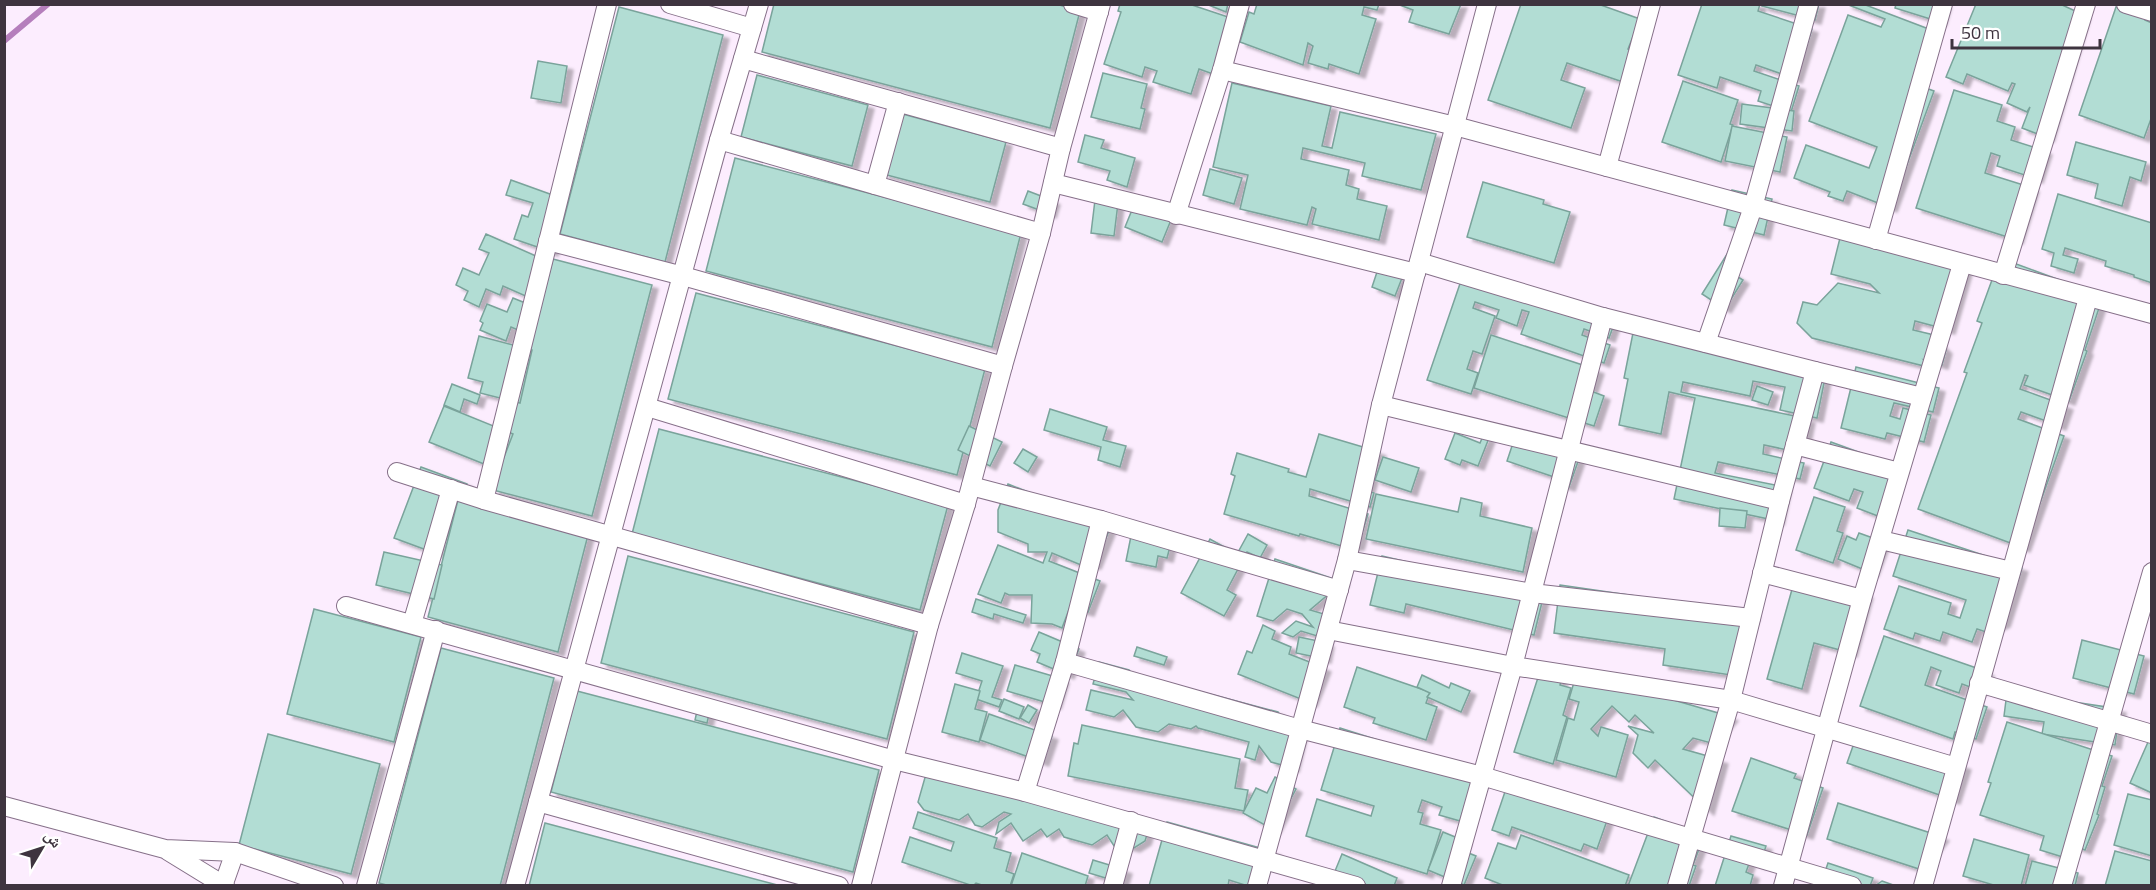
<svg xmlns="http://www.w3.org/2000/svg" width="2156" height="890" font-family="'Titillium Web','Noto Naskh Arabic',sans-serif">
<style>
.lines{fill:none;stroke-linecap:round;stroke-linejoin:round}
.stream{stroke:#b57ebc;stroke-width:6}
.building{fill:#b2ddd4;stroke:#7aa39b;stroke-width:1.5;filter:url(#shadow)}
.street-casing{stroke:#867089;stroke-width:20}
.street{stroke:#fff;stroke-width:18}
</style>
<defs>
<filter id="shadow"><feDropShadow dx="6" dy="4" stdDeviation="1.5" flood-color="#0004"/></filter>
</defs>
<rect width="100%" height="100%" fill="#fcedfe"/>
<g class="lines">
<polyline class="stream" points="4,41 48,4"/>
</g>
<g class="building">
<polygon points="774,4 1056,4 1080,11 1050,128 762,52"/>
<polygon points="1120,4 1189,4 1231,18 1213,74 1199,69 1191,94 1153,82 1157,71 1145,67 1142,77 1104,64 1121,12 1118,11"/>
<polygon points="1206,4 1228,4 1226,12"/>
<polygon points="1257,4 1379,4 1377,10 1364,7 1362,15 1376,19 1359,74 1329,64 1328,69 1308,63 1313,46 1308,43 1303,65 1240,42 1249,12 1254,14"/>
<polygon points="1397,4 1461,4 1449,34 1409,22 1413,10"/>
<polygon points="1521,4 1598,4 1640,19 1628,49 1634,51 1623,82 1567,63 1561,80 1585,88 1571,128 1488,100"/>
<polygon points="1702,4 1760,4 1758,11 1812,29 1796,79 1756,65 1754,71 1799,86 1791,112 1758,101 1761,91 1720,77 1717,88 1678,75"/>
<polygon points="1763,4 1819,4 1815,20 1762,6"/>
<polygon points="1846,4 1863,4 1934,31 1912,83 1934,91 1891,208 1847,191 1843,201 1828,196 1830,192 1794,178 1806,145 1869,168 1877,147 1809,121 1848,15 1881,27 1885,19"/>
<polygon points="1896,4 1945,4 1940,22 1895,8"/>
<polygon points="1976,4 2060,4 2084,15 2048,138 2022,128 2030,107 2027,112 2007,103 2015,84 2012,83 2008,91 1967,74 1963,84 1946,77"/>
<polygon points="619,7 723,35 665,262 560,234"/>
<polygon points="2116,7 2146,17 2145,20 2152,23 2152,116 2144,138 2079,115"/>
<polygon points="538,61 567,66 561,103 531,98"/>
<polygon points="1103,73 1147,84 1141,108 1145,109 1140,129 1091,117"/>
<polygon points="757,75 868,105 852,166 741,137"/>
<polygon points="1683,81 1738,100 1730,124 1733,125 1721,162 1662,142"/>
<polygon points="1232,83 1331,106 1322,146 1332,148 1340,112 1436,134 1421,190 1362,176 1365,163 1303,148 1301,159 1349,170 1346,185 1359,189 1357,199 1387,206 1379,240 1312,224 1316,209 1312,207 1307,225 1240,209 1248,175 1213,167"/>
<polygon points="1954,90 2002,105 1997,121 2015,127 2011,140 2046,151 2037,179 1997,166 2000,156 1991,153 1985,173 2033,188 2017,240 1916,208"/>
<polygon points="1742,104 1794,111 1792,131 1740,124"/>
<polygon points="899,113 1006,142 990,202 883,174"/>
<polygon points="1732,126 1787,137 1780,172 1725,161"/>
<polygon points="1085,135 1104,140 1101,148 1135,158 1127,187 1107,180 1110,171 1078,162"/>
<polygon points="2076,142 2146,162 2141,181 2130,177 2122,206 2095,198 2098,184 2067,175"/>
<polygon points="735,158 1021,233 992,347 706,271"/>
<polygon points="1210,169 1242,178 1234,204 1203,195"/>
<polygon points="511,180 561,198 553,221 562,224 552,252 514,239 522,215 528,217 533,203 506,195"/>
<polygon points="1483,182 1544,200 1543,204 1570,212 1554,263 1467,237"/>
<polygon points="1732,190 1772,199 1764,235 1724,225"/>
<polygon points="1028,191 1054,201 1050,214 1023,204"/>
<polygon points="2058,194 2152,223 2152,283 2134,277 2134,275 2105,266 2106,261 2065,248 2063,255 2078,259 2074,273 2051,266 2054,253 2042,249"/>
<polygon points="1095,200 1118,203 1114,236 1091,233"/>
<polygon points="1134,205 1171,220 1162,242 1125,227"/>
<polygon points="1843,226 1969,260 1949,330 1915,321 1913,330 1930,334 1946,350 1942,365 1924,360 1932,368 1812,338 1797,323 1803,302 1817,305 1838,283 1879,293 1870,284 1831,274"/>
<polygon points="486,234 545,260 537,301 503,286 500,295 486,289 479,307 464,300 468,291 456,285 463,268 479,275 489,253 479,249"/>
<polygon points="1729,251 1730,272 1743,280 1725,309 1702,294"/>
<polygon points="2000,258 2103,296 2085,350 2087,351 2069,401 2024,385 2028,376 2025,375 2020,389 2067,406 2060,426 2021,412 2018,419 2064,436 2024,548 1918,509 1967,373 1964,372 1982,323 1977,321"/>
<polygon points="553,259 652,285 592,516 493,490"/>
<polygon points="1378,269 1402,278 1395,296 1372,287"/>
<polygon points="1464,272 1616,319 1609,338 1584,329 1582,335 1610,345 1604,363 1521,334 1529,312 1522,310 1517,326 1496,318 1499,310 1475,302 1473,308 1495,316 1482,354 1473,351 1467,369 1478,373 1471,394 1427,380"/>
<polygon points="696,293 985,369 957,475 668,399"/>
<polygon points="513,298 540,309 530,335 511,327 506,341 480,330 483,323 480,321 487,304 507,312"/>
<polygon points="1634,328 1827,368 1817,418 1780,410 1785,387 1753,381 1750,396 1683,382 1681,392 1809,419 1802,453 1764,445 1763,454 1804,463 1800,479 1718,462 1715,473 1785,487 1778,521 1674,499 1695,398 1669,392 1661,434 1619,425 1628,379 1624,378"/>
<polygon points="1491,335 1598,370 1591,391 1604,396 1594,426 1474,388"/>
<polygon points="479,336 532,350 520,403 480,393 483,382 468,378"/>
<polygon points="1856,367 1939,388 1933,412 1894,403 1890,416 1900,419 1903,408 1931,415 1924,442 1887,433 1885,439 1841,428"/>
<polygon points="452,384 480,395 477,404 464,399 460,412 444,405"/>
<polygon points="1757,386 1773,392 1768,405 1752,400"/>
<polygon points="444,406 513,434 499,470 429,442"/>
<polygon points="1050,409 1107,427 1103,440 1126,446 1120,467 1098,460 1101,447 1044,430"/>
<polygon points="969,426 1002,442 990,466 958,450"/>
<polygon points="659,429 948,505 920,610 632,534"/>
<polygon points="1455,433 1480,443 1483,436 1489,438 1478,466 1462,460 1460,465 1445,459"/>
<polygon points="1319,434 1380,452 1368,491 1374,493 1370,507 1310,489 1309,496 1368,514 1358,546 1345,547 1300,534 1299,536 1224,514 1235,476 1231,474 1237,453 1289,469 1288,472 1306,477"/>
<polygon points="1516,434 1580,456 1569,487 1552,481 1554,477 1507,461"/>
<polygon points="1831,442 1902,468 1883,518 1857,508 1863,492 1854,489 1849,501 1814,488"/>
<polygon points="1023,449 1037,457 1028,472 1014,463"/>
<polygon points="1383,457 1419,468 1411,492 1375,480"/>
<polygon points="421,467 467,484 440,555 394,538"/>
<polygon points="1008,484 1046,499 1113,521 1095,565 1081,565 1052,553 1049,561 1100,581 1088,612 1070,607 1062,628 1052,624 1031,623 1032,595 1009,595 1005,593 1001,603 978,594 998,545 1043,563 1047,552 1028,552 1028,544 998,532 998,510"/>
<polygon points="1376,494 1458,512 1461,498 1482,503 1480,516 1532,528 1523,572 1366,539"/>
<polygon points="1814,497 1845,507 1837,531 1843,533 1833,563 1796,550"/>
<polygon points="458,500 588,535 558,652 428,617"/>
<polygon points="1720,508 1747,511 1745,528 1719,526"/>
<polygon points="1133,526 1173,535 1167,558 1158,556 1156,567 1126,561"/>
<polygon points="1908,530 2022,568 2004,623 1986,632 1977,629 1972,642 1943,632 1940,641 1915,633 1913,639 1884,629 1899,586 1951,603 1948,614 1960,618 1966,600 1893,576"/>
<polygon points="1859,533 1884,542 1872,573 1838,559 1847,536 1856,540"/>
<polygon points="1248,534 1267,545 1260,558 1247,552 1227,590 1236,595 1224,616 1181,593 1210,539 1237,554"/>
<polygon points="384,552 442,565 434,599 376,585"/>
<polygon points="628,556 914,632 887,739 601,663"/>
<polygon points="1382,556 1544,594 1534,635 1406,604 1404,613 1370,605"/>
<polygon points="1275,559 1343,582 1310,610 1324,614 1327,639 1301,631 1293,637 1282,633 1296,621 1313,627 1302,614 1287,609 1273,621 1257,616"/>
<polygon points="1796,575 1867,594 1851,653 1814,643 1802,689 1767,679"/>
<polygon points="1560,585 1754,613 1731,675 1663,665 1665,649 1554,633"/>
<polygon points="976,599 1026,615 1023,623 994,614 993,619 972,612"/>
<polygon points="314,609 421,637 394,742 287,714"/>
<polygon points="1263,625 1275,631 1272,639 1291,647 1289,654 1325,668 1311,703 1238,674 1247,651 1252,653"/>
<polygon points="1039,632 1079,649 1068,675 1037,662 1040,654 1031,650"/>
<polygon points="1884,636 1988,672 1981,691 1962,684 1959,693 1936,685 1941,671 1931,667 1925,685 1987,707 1976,739 1955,732 1953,739 1860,706"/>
<polygon points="1299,637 1328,643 1325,659 1296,653"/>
<polygon points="2082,640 2144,656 2134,694 2073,678"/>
<polygon points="1137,647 1167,657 1164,665 1134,656"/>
<polygon points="441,648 554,678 500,886 390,886 379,883"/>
<polygon points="962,653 1003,666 992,697 1002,700 999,707 976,699 982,681 956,673"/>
<polygon points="1099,662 1129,670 1136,678 1168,683 1278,712 1281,716 1304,722 1293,768 1271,762 1259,746 1255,760 1245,757 1249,742 1198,728 1196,726 1191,729 1169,724 1158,732 1136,727 1123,710 1114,717 1086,710 1091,690 1133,700 1126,692 1093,684"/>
<polygon points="1543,662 1564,669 1560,685 1571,688 1563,715 1567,717 1553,764 1514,752"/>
<polygon points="1015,665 1063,679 1055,705 1007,691"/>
<polygon points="1357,667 1430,692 1426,703 1437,707 1426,740 1373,723 1375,718 1344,707"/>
<polygon points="1577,672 1732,717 1711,743 1693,738 1683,749 1722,760 1708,811 1655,760 1648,768 1633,753 1638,735 1628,726 1654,733 1635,715 1629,722 1612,706 1591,729 1598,736 1601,727 1628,735 1616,777 1556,760 1568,718 1574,720 1579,702 1569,699"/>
<polygon points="1422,675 1449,688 1451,683 1470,691 1461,712 1427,697 1430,693 1417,687"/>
<polygon points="955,684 980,691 975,709 987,712 979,742 942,732"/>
<polygon points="577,691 879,770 853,872 551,792"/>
<polygon points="2007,692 2120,709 2115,745 2042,734 2044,722 2004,716"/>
<polygon points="1004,699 1024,707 1019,719 999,711"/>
<polygon points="699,702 711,705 707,723 695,720"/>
<polygon points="1028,705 1037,710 1029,723 1020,718"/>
<polygon points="989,714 1052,736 1043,762 980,740"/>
<polygon points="2007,722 2112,756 2102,786 2105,787 2097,814 2099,815 2085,850 2071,845 2066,858 2040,850 2044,836 1980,815 1991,783 1988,782"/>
<polygon points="1082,725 1240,759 1235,788 1248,790 1244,811 1068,776 1074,743 1078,744"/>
<polygon points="1340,728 1488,775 1465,804 1460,821 1439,815 1442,807 1422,800 1418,812 1423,813 1420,824 1441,830 1427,874 1306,836 1317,799 1371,816 1374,806 1321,790"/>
<polygon points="1859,729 1965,766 1954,800 1847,763"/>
<polygon points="2152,733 2152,793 2130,783"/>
<polygon points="268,734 380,764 351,874 239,845"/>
<polygon points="1751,758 1796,774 1794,778 1823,788 1807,835 1732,811"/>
<polygon points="930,760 1149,828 1145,841 1134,848 1122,845 1116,849 1107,835 1092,845 1064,837 1059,829 1047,837 1041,829 1023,841 1011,823 996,834 999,822 1011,814 1004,812 982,827 975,825 968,814 959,820 924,810 918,802"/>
<polygon points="1275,777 1296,789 1274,830 1243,813 1256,788 1267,793"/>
<polygon points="1510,777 1610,812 1597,849 1584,844 1581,851 1512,827 1509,836 1492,830"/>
<polygon points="2128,794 2152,800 2152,856 2114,845"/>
<polygon points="1838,803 1943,837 1919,869 1827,839"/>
<polygon points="918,812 997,838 994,848 1011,853 1006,871 1014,874 1010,886 985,886 976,883 973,886 902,862 910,837 951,851 954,842 913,828"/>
<polygon points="1654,817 1704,836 1693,865 1696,866 1689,886 1628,886"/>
<polygon points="1167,822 1275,852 1248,886 1229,880 1228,886 1149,886"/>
<polygon points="545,823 781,886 529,886"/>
<polygon points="1443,832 1465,841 1461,850 1476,856 1464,885 1428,870"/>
<polygon points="1521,835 1629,875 1625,886 1505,886 1485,878 1498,843 1516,849"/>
<polygon points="1731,836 1766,846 1760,865 1750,861 1746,872 1753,875 1750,886 1715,886"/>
<polygon points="1974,839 2029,855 2021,886 1997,886 1963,876"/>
<polygon points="2115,851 2152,861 2152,886 2105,886"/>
<polygon points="1022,853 1088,876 1085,886 1011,886"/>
<polygon points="1342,854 1397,878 1394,886 1369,886 1335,871"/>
<polygon points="1093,860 1126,870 1122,883 1089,873"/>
<polygon points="2032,861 2078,873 2075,886 2025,886"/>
<polygon points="1828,863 1873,878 1870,886 1820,886"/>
<polygon points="1882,881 1896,886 1875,886"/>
</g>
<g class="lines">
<defs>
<g id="street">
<polyline points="670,4 752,28"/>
<polyline points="1073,4 1099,12"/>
<polyline points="2126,4 2152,12"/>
<polyline points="743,59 1061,148"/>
<polyline points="1222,70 1455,126 2152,314"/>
<polyline points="719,140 1041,233"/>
<polyline points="1607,167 1651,4"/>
<polyline points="1053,183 1416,273"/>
<polyline points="875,185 898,102"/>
<polyline points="1176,215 1222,70 1240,4"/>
<polyline points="1876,240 1943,4"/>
<polyline points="548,241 683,276 1003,366"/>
<polyline points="1419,262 1603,317 1815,371 1780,501 1731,700 1677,886"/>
<polyline points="2003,275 2086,4"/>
<polyline points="1706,343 1753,207 1809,4"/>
<polyline points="1815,371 1922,397"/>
<polyline points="1381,405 1780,501"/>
<polyline points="647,407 966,504"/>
<polyline points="1795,445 1899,472"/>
<polyline points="397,472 484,500 929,625"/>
<polyline points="971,486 1101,520 1339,590"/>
<polyline points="484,500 607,4"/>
<polyline points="1881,540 2011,571"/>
<polyline points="1347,560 1532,593 1751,618"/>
<polyline points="1762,573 1862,599"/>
<polyline points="346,606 894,760 1025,792 1356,886"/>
<polyline points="412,624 451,489"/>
<polyline points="1328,630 1513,666 1731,700 1956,767"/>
<polyline points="1065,662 1300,729 1482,776 1852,886"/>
<polyline points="1979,683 2152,734"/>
<polyline points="1025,792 1065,662 1101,520"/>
<polyline points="538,802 839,886"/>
<polyline points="4,806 165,849 235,852 334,886"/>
<polyline points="168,851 225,886"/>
<polyline points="223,886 235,852"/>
<polyline points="366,886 436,630"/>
<polyline points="515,886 719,140 759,4"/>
<polyline points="861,886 929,625 966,504 1003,366 1041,233 1061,148 1101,4"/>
<polyline points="1113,886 1131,821"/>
<polyline points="1257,886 1347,560 1381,405 1487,4"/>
<polyline points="1451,886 1513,666 1603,317"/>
<polyline points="1783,886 1862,599 1962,264"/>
<polyline points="1923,886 2088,298"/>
<polyline points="2062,886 2152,572"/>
</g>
</defs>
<use href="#street" class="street-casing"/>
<use href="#street" class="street"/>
</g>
<rect width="2156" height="890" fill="none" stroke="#3e343f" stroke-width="12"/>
<g transform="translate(42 848) rotate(51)" stroke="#ffffff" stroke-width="4.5" paint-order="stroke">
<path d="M0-4.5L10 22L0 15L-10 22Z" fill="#3e343f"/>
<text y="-9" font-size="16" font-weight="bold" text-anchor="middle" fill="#3e343f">ش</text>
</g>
<path d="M1952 39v9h148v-9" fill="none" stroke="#3e343f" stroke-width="3"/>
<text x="1961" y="39" font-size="18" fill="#3e343f" stroke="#ffffff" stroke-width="4.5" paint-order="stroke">50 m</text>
</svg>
